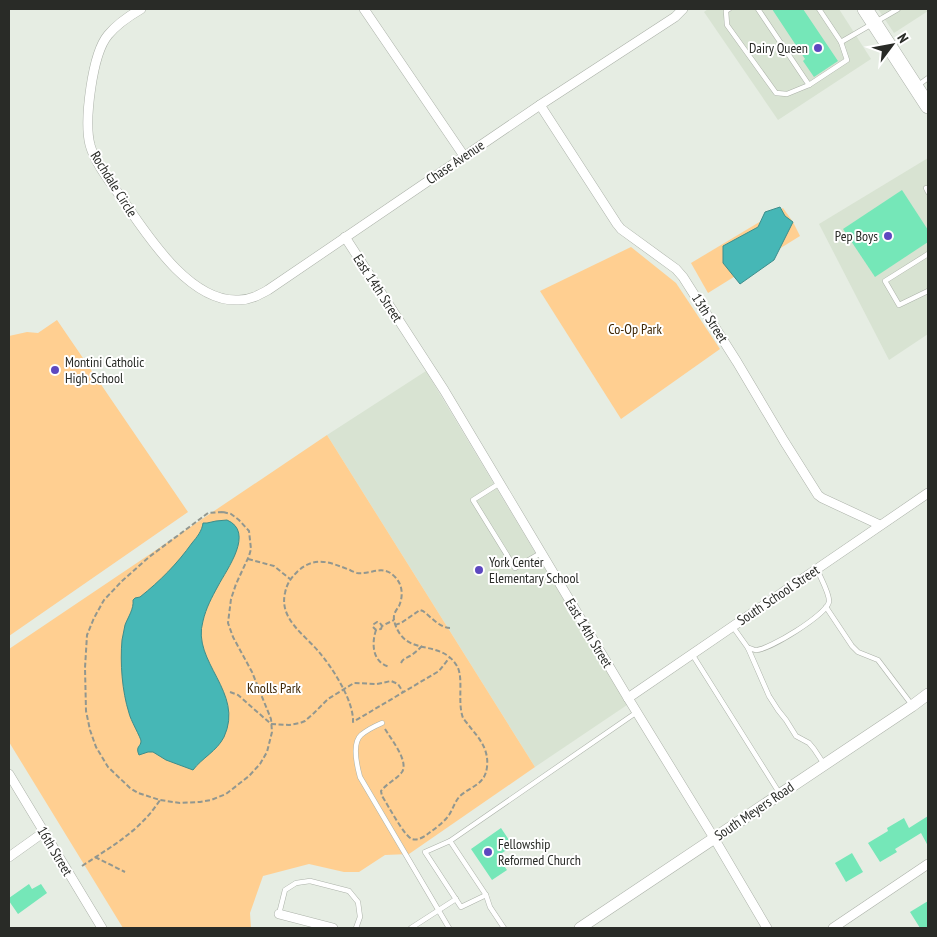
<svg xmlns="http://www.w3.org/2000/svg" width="937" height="937" font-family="'PT Sans Narrow',sans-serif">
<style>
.built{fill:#d8e3d2}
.green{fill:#ffcf91}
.water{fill:#46b7b6;stroke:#3d8d8b}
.building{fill:#75e7b8}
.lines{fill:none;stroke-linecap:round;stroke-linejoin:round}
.service-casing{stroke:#acb2a9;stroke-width:5.5}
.minor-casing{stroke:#acb2a9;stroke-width:10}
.tertiary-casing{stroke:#acb2a9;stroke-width:12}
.primary-casing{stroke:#acb2a9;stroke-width:16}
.path{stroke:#92978f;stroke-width:2;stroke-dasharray:5 2.5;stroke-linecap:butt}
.service{stroke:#fff;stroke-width:4.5}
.minor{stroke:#fff;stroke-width:9}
.tertiary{stroke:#fff;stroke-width:11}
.primary{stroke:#fff;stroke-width:15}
.poi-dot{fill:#5d48c0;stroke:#fff;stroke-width:2}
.labels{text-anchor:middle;stroke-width:4;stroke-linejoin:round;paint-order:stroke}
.poi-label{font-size:14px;fill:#292b27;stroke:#fff;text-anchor:start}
.street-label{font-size:14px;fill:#292b27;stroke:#fff}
.park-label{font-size:14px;fill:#3c2400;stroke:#fff}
</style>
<rect width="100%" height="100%" fill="#e6ede3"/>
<g class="built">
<polygon points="708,9 839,9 871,59 778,120 704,12"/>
<polygon points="878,9 928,9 928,11 894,33"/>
<polygon points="928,158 928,334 889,360 819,224"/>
<polygon points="426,371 627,705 535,767 327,435"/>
</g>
<g class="green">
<polygon points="783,208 793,222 800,236 708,293 691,263"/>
<polygon points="631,247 676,283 720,349 621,419 540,291"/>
<polygon points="57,320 188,512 9,636 9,336 27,332 38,333"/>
<polygon points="327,435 535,767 409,854 385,855 359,872 344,872 309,864 263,876 250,913 251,928 123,928 9,742 9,649"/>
</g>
<g class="water">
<polygon points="780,207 785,216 793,222 774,260 740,284 723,263 723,246 758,227 765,212"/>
<path d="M227 520C255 532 227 569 218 586 212 597 206 608 203 621 191 662 245 692 224 737 217 751 202 758 193 770L166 760 153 752H148L139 755C135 746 141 747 141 741 141 738 130 719 129 713 122 691 120 663 122 640 123 635 124 630 125 625 128 617 134 609 133 600L135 598 140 597C160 581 177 564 192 543 197 537 202 531 203 523H207L216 521Z"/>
</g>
<g class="building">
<polygon points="772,9 803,9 838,61 814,77 803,61 805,59"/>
<polygon points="902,190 928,230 928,242 875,277 843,229"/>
<polygon points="928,816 928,846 921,833 895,849 897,852 880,862 868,843 888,831 887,828 904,818 909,828"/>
<polygon points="501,828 513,846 497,856 507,870 492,880 471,849"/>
<polygon points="852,853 863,872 846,882 835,863"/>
<polygon points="29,884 32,889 41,884 47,893 18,914 9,901 9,898"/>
<polygon points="928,901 928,928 920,928 910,912"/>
</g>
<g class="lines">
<defs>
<g id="service">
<polyline points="729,9 726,11 727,25 776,93 787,94 809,85"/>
<polyline points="758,9 809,85 847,60 841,42"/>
<polyline points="819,9 841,42 898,9"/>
<polyline points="917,86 928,78"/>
<polyline points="926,188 928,192"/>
<polyline points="928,254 885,281 899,305 928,291"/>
<polyline points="500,483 473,500 515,568 541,553"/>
<polyline points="826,607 852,646 858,652 878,660 912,705"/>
<path d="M733 627 748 648C751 648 753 650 756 650 769 650 826 615 829 602 830 594 820 577 817 569"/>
<polyline points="748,648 769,696 778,710 786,720 796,736 809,743 814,749 824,764"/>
<polyline points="692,654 780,794"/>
<path d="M382 723C375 726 367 730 361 735 352 743 357 766 360 777L449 928"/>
<polyline points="450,841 486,895 490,907 504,928"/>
<polyline points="486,895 461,907 425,852 450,841 637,712"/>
<polyline points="279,914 285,890 296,883 310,881 349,891 358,902 360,917 356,928"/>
<polyline points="411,928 456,899"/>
</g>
<g id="minor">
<path d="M141 9C129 16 117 24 108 35 92 54 84 121 90 145 96 166 113 185 125 203 149 238 191 303 239 300 250 300 259 295 268 290L540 105 675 17 683 9"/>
<polyline points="364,9 464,156"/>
<polyline points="540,105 617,224 621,229 676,269 683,277 737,362 784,441 818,495 822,498 880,525"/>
<polyline points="345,237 444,390 628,698 714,838 767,928"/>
<polyline points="628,698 928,493"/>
<polyline points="9,774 102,928"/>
<polyline points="9,857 44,832"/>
<polyline points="279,914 333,928"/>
<polyline points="833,928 928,864"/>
</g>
<polyline id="tertiary" points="580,928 912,706 928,694"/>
<polyline id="primary" points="865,9 928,106"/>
</defs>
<use href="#service" class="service-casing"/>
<use href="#minor" class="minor-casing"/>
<use href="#tertiary" class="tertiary-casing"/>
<use href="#primary" class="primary-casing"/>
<g class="path">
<polygon points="223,512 231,514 239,520 249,531 251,549 249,556 236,584 231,599 228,623 233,637 252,672 271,719 272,732 267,752 260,764 249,776 226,794 211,800 200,802 180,803 160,800 138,793 130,788 108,767 96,747 90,730 86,711 85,668 87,635 94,618 104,600 122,581 149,557 208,513"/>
<polyline points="248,559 274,566 290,579"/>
<path d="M395 625 401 623 420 610 423 611C432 618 441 629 452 628"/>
<polyline points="382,626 381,629 376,630 373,627 374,624 377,622 380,623 382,626 394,620"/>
<path d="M376 630C371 645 373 663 390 667"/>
<path d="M401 663C404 657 408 658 413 654 416 652 419 649 422 646"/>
<polyline points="230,692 238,695 271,724 289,725 300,723 305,721 314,713 328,699 354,683 377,684 391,681 398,684 403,692"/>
<path d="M385 729C391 739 409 761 402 772 396 780 387 783 381 791L382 796C388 805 404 836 412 839 419 841 425 836 429 833 436 828 444 822 449 815 453 809 455 801 460 796 471 786 485 785 487 767 489 750 480 739 470 727 468 724 465 721 463 718 457 702 464 678 457 666 442 641 414 654 400 634 397 630 393 621 394 616 394 613 397 609 399 606 403 597 403 586 396 578 383 563 372 575 357 573 357 573 351 571 350 570 331 563 316 555 298 571 291 578 287 583 285 593 279 619 304 634 319 652 332 667 354 701 353 722L439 671 450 657"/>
<polyline points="95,857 125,872"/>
<path d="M82 866C112 846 140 831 160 800"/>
</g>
<use href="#service" class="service"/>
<use href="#minor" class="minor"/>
<use href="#tertiary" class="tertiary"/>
<use href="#primary" class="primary"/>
</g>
<g class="poi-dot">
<circle cx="818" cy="48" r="5"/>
<circle cx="888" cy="236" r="5"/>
<circle cx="55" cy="370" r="5"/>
<circle cx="479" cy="570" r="5"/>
<circle cx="488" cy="852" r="5"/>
</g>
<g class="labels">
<g class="poi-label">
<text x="808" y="53" text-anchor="end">Dairy Queen</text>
<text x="878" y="241" text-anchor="end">Pep Boys</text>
<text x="65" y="367">Montini Catholic<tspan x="65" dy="16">High School</tspan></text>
<text x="489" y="567">York Center<tspan x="489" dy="16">Elementary School</tspan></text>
<text x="498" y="849">Fellowship<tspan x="498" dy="16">Reformed Church</tspan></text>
</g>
<g class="street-label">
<text transform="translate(455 162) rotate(-34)" y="5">Chase Avenue</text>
<text transform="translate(114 184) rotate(58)" y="5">Rochdale Circle</text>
<text transform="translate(378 288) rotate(57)" y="5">East 14th Street</text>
<text transform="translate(710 318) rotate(58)" y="5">13th Street</text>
<text transform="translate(778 595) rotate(-34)" y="5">South School Street</text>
<text transform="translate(589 633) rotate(59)" y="5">East 14th Street</text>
<text transform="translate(754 811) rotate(-34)" y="5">South Meyers Road</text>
<text transform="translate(55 851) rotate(59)" y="5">16th Street</text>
</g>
<g class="park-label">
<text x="635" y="334">Co-Op Park</text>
<text x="274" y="693">Knolls Park</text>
</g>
</g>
<rect width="937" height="937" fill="none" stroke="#292b27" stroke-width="20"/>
<g transform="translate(892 45) rotate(58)" stroke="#ffffff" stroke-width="4" paint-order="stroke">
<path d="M0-4L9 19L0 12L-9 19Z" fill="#292b27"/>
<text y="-8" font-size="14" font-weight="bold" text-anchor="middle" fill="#292b27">N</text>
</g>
</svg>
